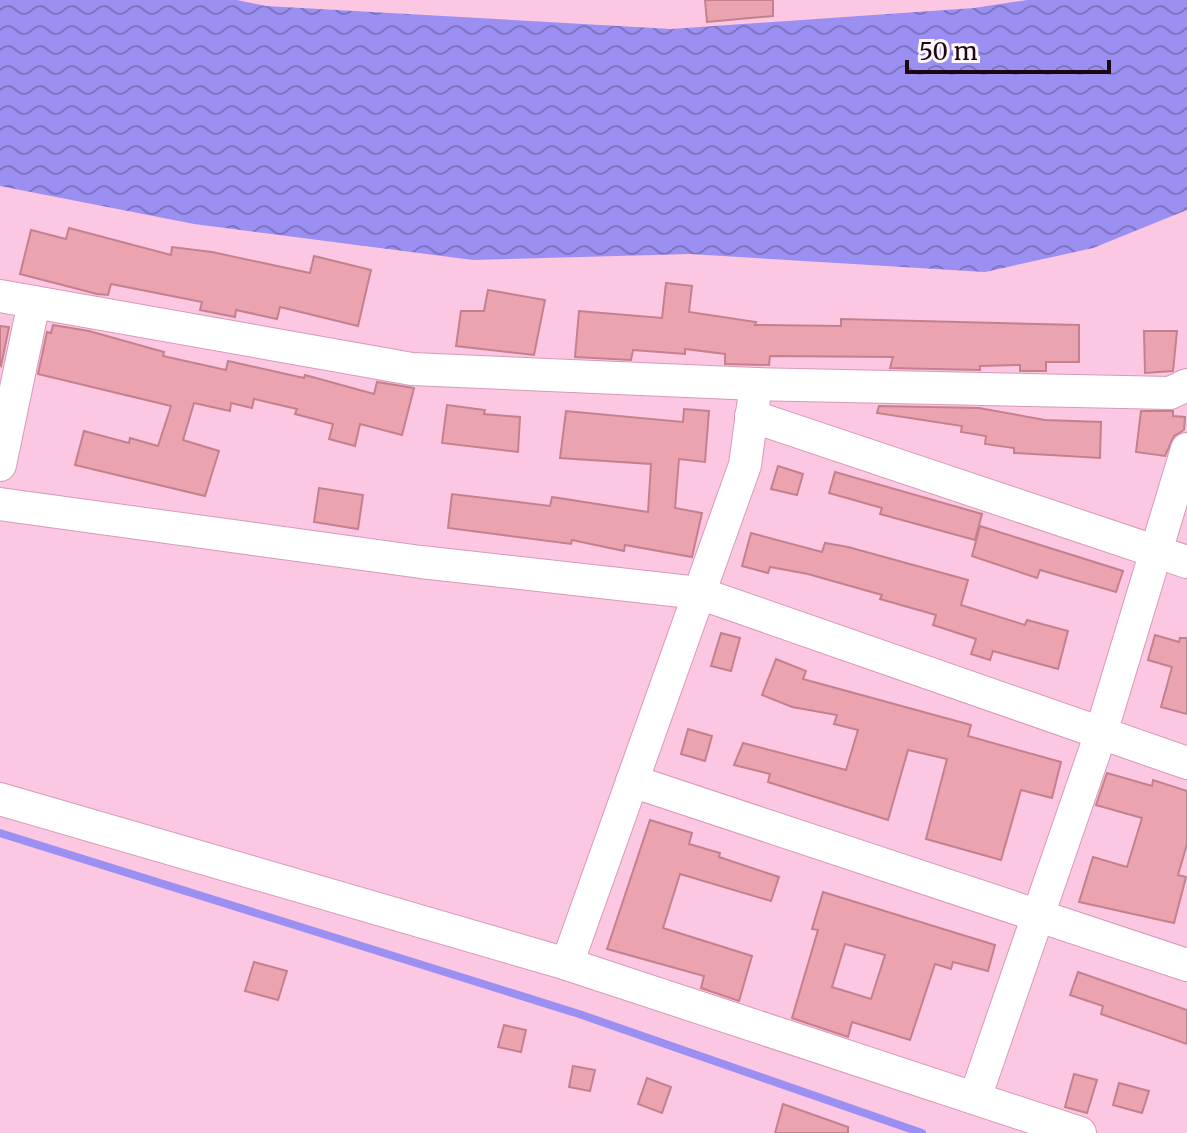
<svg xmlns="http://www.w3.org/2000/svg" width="1187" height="1133" font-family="Merriweather,serif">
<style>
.water{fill:url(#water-waves)}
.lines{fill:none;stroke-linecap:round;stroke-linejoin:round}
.stream{stroke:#9b90f2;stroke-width:8}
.building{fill:#eba3b0;stroke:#c4808d;stroke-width:2;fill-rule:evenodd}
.minor-casing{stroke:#d899b9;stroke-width:34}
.minor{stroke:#fff;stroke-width:32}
</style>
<defs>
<pattern id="water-waves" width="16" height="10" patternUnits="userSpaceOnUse" patternTransform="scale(2)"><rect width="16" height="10" fill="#9b90f2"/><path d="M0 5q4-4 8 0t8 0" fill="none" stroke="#7e74c3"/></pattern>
</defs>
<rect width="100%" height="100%" fill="#fcc7e2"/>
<polygon class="water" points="0,0 237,0 266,6 671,29 974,8 1027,0 1187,0 1187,210 1093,248 985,272 690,254 473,260 194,224 0,186"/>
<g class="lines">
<polyline class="stream" points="0,833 579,1014 922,1133"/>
</g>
<g class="building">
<polygon points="705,0 773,0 773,16 707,22"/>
<polygon points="69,228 171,255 172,247 212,252 310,273 314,256 371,270 358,326 280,307 277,319 236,310 235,317 200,310 202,302 111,284 108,295 97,294 20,274 31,230 66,239"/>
<polygon points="666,283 692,286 689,312 756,322 755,325 841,326 841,319 1079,325 1079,362 1046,362 1046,371 1020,371 1020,365 980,366 980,370 890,368 893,357 770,356 769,365 725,364 725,354 685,349 685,354 633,350 631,360 575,357 579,311 662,318"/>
<polygon points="488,290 545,300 534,355 456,346 461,311 484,311"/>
<polygon points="53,325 89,331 164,352 163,356 226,370 228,361 304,378 305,375 374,394 377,382 414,388 402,435 360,424 355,446 329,439 333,424 295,414 297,409 254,399 252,408 231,403 230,411 194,403 183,440 219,451 205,496 75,465 84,431 129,443 130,438 158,446 171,406 38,374 47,332 51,333"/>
<polygon points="0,326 9,327 1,366 0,365"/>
<polygon points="1144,331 1177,331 1173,371 1145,373"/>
<polygon points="447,405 485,410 484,414 520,417 518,452 442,443"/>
<polygon points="879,406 979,408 1045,420 1101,422 1100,458 1014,453 1014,448 985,444 986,436 961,432 962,426 877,413"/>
<polygon points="684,409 709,411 705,462 679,459 675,508 702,513 692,557 625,545 624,551 572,540 571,544 448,528 452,494 550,506 552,497 648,512 651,464 560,458 566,411 683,422"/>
<polygon points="1141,411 1173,411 1173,416 1185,417 1184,430 1174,436 1165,456 1136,452"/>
<polygon points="778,466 803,474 797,495 771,489"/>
<polygon points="835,472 982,514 975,540 880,514 882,508 829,493"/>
<polygon points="319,488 363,495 358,529 314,522"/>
<polygon points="980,526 1123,571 1116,592 1040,570 1037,578 972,556"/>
<polygon points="751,533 822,552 825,543 848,547 968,580 961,605 1025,625 1027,620 1068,631 1058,669 993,651 990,660 971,654 976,639 933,625 936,615 880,599 882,595 808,574 770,567 768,573 742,566"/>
<polygon points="721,633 740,638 731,671 711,666"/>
<polygon points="1155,635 1179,642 1180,638 1187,638 1187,714 1161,707 1172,667 1148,660"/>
<polygon points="776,659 806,671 803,679 971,725 968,736 1061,762 1052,798 1021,790 1001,860 926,839 947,759 908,750 888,820 768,782 770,774 734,765 743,743 846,770 858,730 834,724 837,715 792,707 762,695"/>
<polygon points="688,729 712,736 705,761 681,754"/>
<polygon points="1107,773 1152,786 1153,780 1187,791 1187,844 1178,875 1186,877 1174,923 1079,902 1093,857 1127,867 1142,818 1096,805"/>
<polygon points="650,820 692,833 689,844 720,853 719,857 779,877 771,901 680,874 663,928 752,956 739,1001 701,988 704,976 607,949"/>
<path d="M823 892 995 945 988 971 953 962 951 969 935 964 910 1040 852 1022 848 1037 792 1018 818 930 812 929ZM845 944 885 955 871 999 832 987Z"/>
<polygon points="254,962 287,971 278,1000 245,991"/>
<polygon points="1078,972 1187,1010 1187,1044 1101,1014 1103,1006 1070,995"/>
<polygon points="504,1025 526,1030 521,1052 498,1047"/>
<polygon points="573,1066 595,1070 590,1091 569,1087"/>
<polygon points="1074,1074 1097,1080 1087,1113 1065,1107"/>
<polygon points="647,1078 671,1087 662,1113 638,1104"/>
<polygon points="1119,1083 1149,1091 1142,1113 1113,1105"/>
<polygon points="783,1104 848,1127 848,1133 775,1133"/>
</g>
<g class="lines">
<defs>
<g id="minor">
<polyline points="0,296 412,369 756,384 1170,393 1187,385"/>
<polyline points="751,416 1187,562"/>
<polyline points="0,465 34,302"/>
<polyline points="0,504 421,562 699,593 1187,763"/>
<polyline points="632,781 1187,965"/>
<polyline points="0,799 567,964 1080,1133"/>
<polyline points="567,964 745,465 756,384"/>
<polyline points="975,1098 1101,733 1187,449"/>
</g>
</defs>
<use href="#minor" class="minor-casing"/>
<use href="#minor" class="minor"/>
</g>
<path d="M907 60v12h202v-12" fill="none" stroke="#1d0714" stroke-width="4"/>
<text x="919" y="60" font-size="24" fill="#1d0714" stroke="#fff8fb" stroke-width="6" paint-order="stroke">50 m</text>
</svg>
